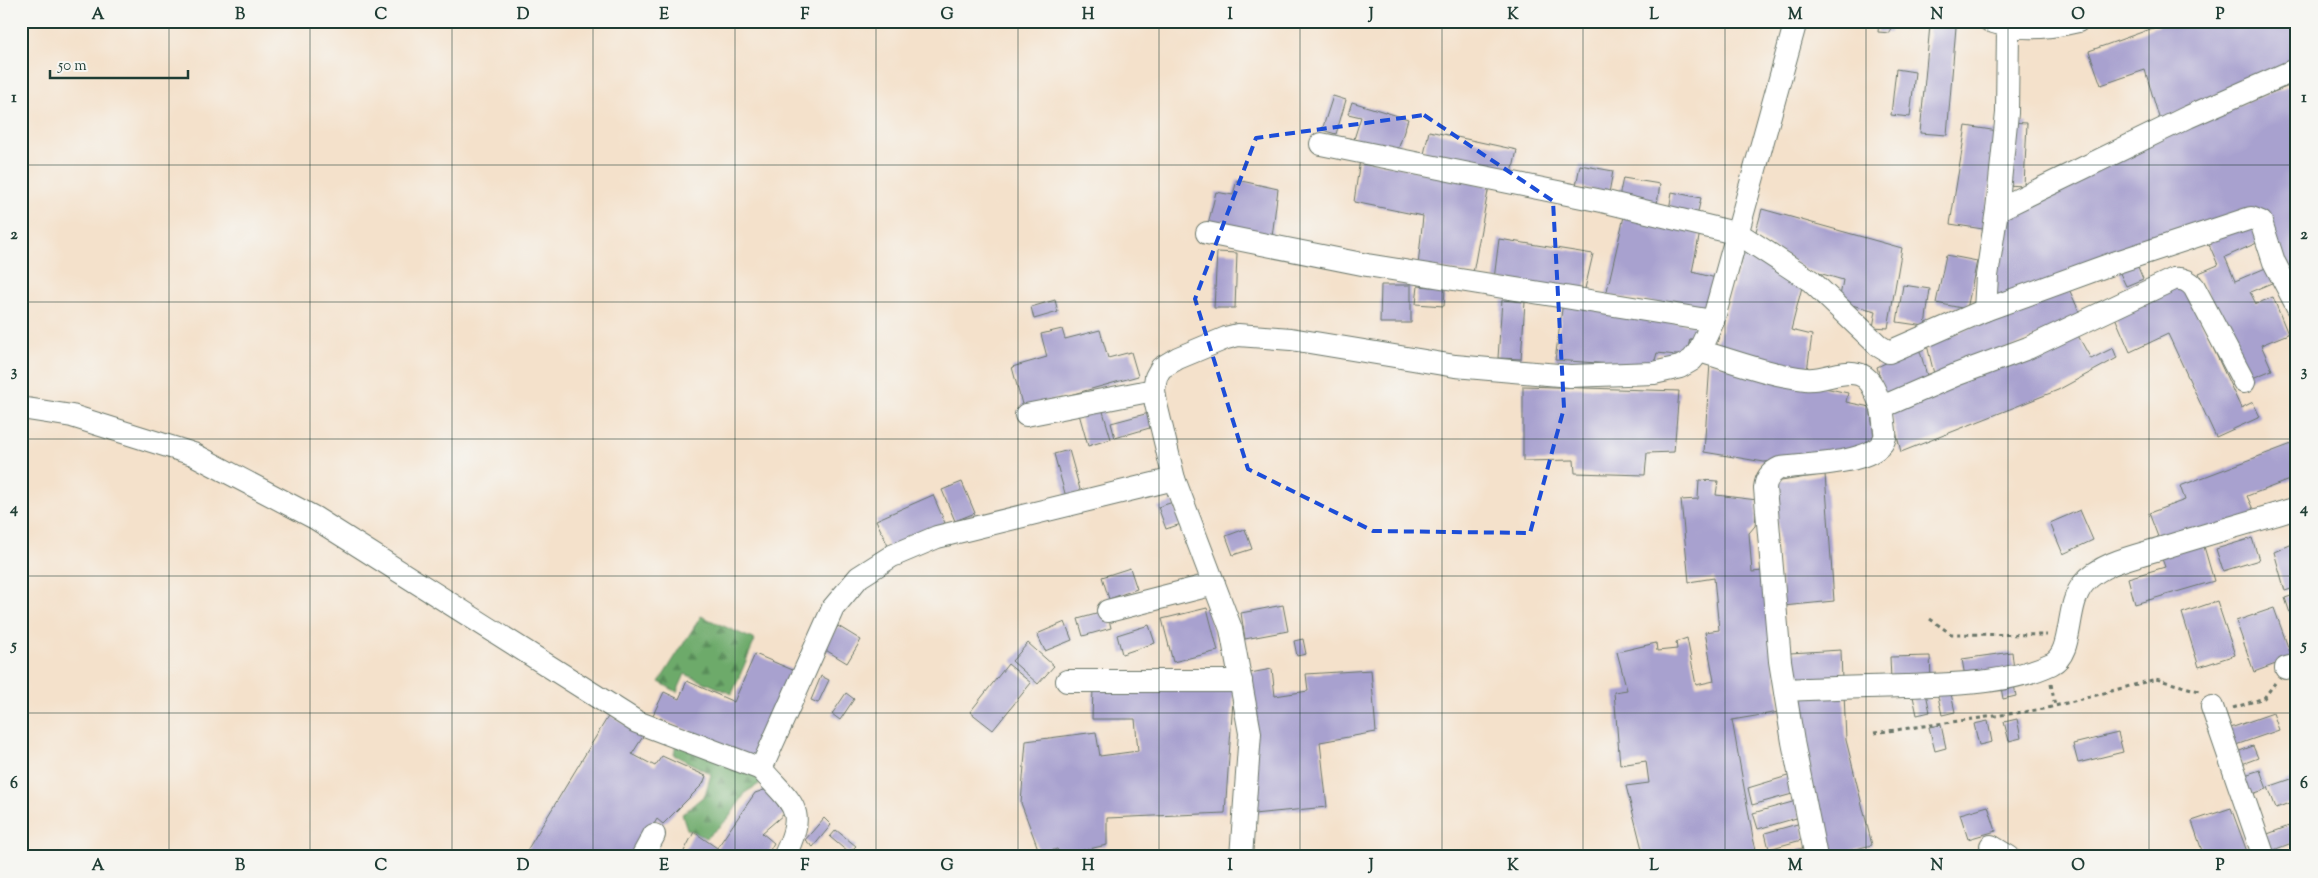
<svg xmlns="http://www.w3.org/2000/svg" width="2318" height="878" font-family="'Sorts Mill Goudy',serif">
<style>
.forest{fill:url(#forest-firs);stroke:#467450}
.building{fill:#a8a1cf}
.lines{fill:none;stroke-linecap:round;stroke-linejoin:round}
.minor-casing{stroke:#6a7669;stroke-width:24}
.path{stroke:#6a7669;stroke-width:3;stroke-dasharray:4 4;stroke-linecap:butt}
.minor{stroke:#fff;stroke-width:22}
.marked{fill:none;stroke:#1d4ed8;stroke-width:4;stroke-dasharray:10 6;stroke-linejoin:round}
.grid{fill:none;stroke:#1f3d34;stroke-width:1;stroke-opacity:0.55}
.neatline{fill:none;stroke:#1f3d34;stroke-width:2}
.grid-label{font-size:16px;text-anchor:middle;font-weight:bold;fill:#1f3d34}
</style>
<defs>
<pattern id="forest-firs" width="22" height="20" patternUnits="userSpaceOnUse" patternTransform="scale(1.25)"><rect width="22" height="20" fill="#6daa6b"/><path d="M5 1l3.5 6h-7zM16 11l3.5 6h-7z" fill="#598c59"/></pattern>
</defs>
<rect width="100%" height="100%" fill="#f6f6f2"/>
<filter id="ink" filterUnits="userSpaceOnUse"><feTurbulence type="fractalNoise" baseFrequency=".02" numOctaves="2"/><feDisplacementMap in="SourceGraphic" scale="10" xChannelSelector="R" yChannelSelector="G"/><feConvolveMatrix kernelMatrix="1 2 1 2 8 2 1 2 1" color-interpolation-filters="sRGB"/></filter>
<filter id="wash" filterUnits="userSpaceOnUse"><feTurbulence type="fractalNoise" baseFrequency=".0096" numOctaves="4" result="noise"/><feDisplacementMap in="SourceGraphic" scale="20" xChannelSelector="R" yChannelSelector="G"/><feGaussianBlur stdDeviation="1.12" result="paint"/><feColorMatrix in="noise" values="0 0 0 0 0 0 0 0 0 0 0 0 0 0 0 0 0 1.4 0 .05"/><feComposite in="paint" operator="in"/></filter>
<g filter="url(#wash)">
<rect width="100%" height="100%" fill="#f4e1cb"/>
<g class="forest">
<polygon points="701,616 755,640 732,694 685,674 677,692 659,682"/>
<polygon points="676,742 753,772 761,783 746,792 728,819 706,838 687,829 682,814 705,795 711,774 674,755"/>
</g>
<g id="blocks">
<g class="building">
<polygon points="1879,21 1891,21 1890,33 1878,32"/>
<polygon points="2158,21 2297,21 2297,59 2160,121 2145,70 2101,85 2089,51 2159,26"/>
<polygon points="1930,25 1956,27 1947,135 1920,133"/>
<polygon points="1896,69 1915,72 1910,117 1891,115"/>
<polygon points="2297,83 2297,278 2289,280 2265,214 1991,302 2001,217 2189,124"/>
<polygon points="1333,96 1346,100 1336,134 1322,130"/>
<polygon points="1352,102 1408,119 1397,153 1354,139 1361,117 1348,114"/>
<polygon points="2009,122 2027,123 2024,186 2006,185"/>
<polygon points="1966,126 1998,131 1983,229 1950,224"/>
<polygon points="1429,131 1517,150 1511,178 1423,159"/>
<polygon points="1360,159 1489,186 1473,273 1418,266 1423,216 1354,202"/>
<polygon points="1580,165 1613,171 1609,193 1576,186"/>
<polygon points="1623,178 1660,184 1657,204 1619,197"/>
<polygon points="1237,180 1278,189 1272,237 1208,224 1216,192 1233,195"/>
<polygon points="1672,192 1701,198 1697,216 1669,210"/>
<polygon points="1762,209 1902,248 1888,328 1873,327 1876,311 1839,302 1843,280 1805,269 1755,235"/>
<polygon points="1625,212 1700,232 1692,272 1716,278 1710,311 1606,295"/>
<polygon points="2251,224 2259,242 2225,257 2235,281 2268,267 2274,282 2250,292 2256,304 2273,297 2288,334 2261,345 2272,370 2245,381 2199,273 2218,265 2208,242"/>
<polygon points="1499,239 1593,254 1584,293 1494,279"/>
<polygon points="1745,249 1802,287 1791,330 1812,335 1807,371 1715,350"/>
<polygon points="1217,252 1237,253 1235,308 1214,308"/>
<polygon points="1946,255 1977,261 1967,309 1936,303"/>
<polygon points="2135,260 2143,279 2126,286 2117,267"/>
<polygon points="2183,283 2241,408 2253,402 2260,417 2216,437 2168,334 2130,352 2114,315"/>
<polygon points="1381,285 1411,285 1411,323 1380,323"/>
<polygon points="1903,285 1930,289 1925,326 1897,322"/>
<polygon points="1418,286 1445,288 1444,306 1416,304"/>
<polygon points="2069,289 2082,318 1935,378 1927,345"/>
<polygon points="1055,300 1058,312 1034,319 1031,307"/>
<polygon points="1502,300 1525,302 1521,359 1498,358"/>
<polygon points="1563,302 1701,327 1700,339 1690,339 1686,356 1657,353 1653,367 1555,360"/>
<polygon points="1062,329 1065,339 1100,330 1108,358 1131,352 1138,376 1023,408 1012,367 1047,357 1041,334"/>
<polygon points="2076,332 2091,359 2113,348 2117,358 2058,390 1901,452 1891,411"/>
<polygon points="1919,348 1928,379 1886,399 1877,367"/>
<polygon points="1710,363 1848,393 1846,402 1870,407 1875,445 1835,456 1764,462 1704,452"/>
<polygon points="1523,386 1679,391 1674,452 1647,453 1645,475 1575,473 1574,460 1523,461"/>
<polygon points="1102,408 1111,439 1088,446 1079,414"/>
<polygon points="1149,413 1153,427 1115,438 1111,423"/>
<polygon points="2297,442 2297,490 2292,479 2247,496 2256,516 2160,542 2149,513 2185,500 2180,486"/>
<polygon points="1069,450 1081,493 1066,497 1054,454"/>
<polygon points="1825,474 1834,601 1783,606 1775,482"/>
<polygon points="1699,480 1718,481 1716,495 1757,500 1755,526 1749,533 1752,572 1763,571 1779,712 1732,720 1753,838 1758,857 1644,857 1626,786 1649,783 1646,761 1620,765 1614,692 1627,690 1617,652 1656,643 1657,651 1677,649 1676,642 1687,638 1696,685 1714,681 1705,632 1719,630 1714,578 1689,582 1681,500 1698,499"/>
<polygon points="962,482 975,513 955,521 942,490"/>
<polygon points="933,495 945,523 889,548 876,520"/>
<polygon points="1173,502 1181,524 1166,529 1158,507"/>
<polygon points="2080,510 2093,540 2063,554 2050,523"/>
<polygon points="1245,529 1252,549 1233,555 1226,536"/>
<polygon points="2252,538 2259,560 2223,571 2216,549"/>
<polygon points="2297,542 2297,587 2285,591 2274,552"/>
<polygon points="2203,543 2214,581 2135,604 2128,578 2165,567 2161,556"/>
<polygon points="1130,568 1137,589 1109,599 1102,577"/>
<polygon points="2297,594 2297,631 2296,631 2285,598"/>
<polygon points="2217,601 2235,655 2199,667 2182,613"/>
<polygon points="1283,605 1288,631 1245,639 1241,613"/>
<polygon points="1207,608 1218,651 1173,662 1162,619"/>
<polygon points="2274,608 2292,658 2254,672 2236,621"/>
<polygon points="1107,611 1111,628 1083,636 1078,619"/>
<polygon points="1065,622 1072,640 1045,651 1037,634"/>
<polygon points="1149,625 1155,643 1122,654 1117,635"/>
<polygon points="838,626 861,640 847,663 824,649"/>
<polygon points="1303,639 1306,654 1297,656 1294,641"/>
<polygon points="1028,643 1054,666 1038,684 1012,661"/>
<polygon points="1841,650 1842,681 1793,684 1790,653"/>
<polygon points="2012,652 2014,670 1965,677 1962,659"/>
<polygon points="755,654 795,671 756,760 653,715 664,692 679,699 687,681 734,702"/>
<polygon points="1930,656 1931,678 1891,680 1890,657"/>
<polygon points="1008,664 1031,683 993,730 970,712"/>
<polygon points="1272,669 1275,696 1308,691 1306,674 1371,670 1376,732 1320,742 1327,807 1253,814 1250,673"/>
<polygon points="821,676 829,680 818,703 811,700"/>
<polygon points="2014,684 2016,696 2003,699 2001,687"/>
<polygon points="1234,687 1225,813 1107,818 1107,845 1061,855 1057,849 1040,854 1021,803 1026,741 1096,732 1100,756 1138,751 1135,719 1092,719 1093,688"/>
<polygon points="1925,689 1930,712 1917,715 1912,692"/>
<polygon points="1950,689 1955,712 1942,715 1937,692"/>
<polygon points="846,693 854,699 840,720 832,714"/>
<polygon points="1844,693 1846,740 1872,845 1823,857 1794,698"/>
<polygon points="2273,713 2279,730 2230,747 2225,730"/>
<polygon points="609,715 644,735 632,754 655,766 662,756 706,776 703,784 663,824 657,819 635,857 523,857"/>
<polygon points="2017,719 2021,738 2009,741 2004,722"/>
<polygon points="1988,721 1992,742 1979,745 1974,724"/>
<polygon points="1941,725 1946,748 1935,751 1929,727"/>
<polygon points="2118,733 2123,752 2078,763 2073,744"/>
<polygon points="2253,746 2258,758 2242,764 2237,752"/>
<polygon points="2260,770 2267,789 2249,795 2242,776"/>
<polygon points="1791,775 1796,793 1752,805 1748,788"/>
<polygon points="2297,777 2297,800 2276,808 2268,787"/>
<polygon points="767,789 784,814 762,833 774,843 766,857 759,857 754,852 750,857 681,857 694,832 717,848 755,793"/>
<polygon points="1796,801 1800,817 1758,829 1753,813"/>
<polygon points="1988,806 1996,831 1968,839 1960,814"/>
<polygon points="2231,808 2249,857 2204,857 2192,821"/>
<polygon points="824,818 831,825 813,847 805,840"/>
<polygon points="1801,823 1805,839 1769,849 1765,833"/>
<polygon points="2297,823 2297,841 2271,851 2265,835"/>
<polygon points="836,830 856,846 849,853 830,837"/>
<polygon points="1803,848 1805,857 1773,857 1773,856"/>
</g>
</g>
</g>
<g filter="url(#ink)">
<use href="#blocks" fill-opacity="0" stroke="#6a7669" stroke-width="1"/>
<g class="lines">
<defs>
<g id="minor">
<path d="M1990 21C2019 31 2049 28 2078 21"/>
<polyline points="1321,144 1602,201 1739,234 1811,281 1879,346 1889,352 1985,310 1987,276 1997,210 2188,117 2297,69"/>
<polyline points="1997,210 2007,113 2008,28"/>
<polyline points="1207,233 1367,265 1713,321"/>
<polyline points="1985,310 2114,263 2251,218 2261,222 2274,262 2297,306"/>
<path d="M1699 351C1734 361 1770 375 1806 379 1823 381 1842 369 1858 374 1871 377 1875 392 1880 403 1883 409 1883 416 1884 422 1884 426 1886 433 1885 437 1878 465 1805 464 1780 468 1771 472 1766 478 1765 488L1780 661 1793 742 1816 857"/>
<path d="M1882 407 1958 374 2028 348 2174 279C2182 278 2188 280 2194 287L2244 382"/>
<polyline points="21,408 72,416 193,454 315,518 637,722 761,769"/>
<polyline points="1026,415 1154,390"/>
<polyline points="1108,611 1214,584"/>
<polyline points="2286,668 2297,665"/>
<polyline points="1067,681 1241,681"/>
<path d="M1785 690C1825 688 1865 687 1906 686 1952 684 2009 684 2051 664 2075 653 2064 606 2084 583 2102 562 2137 556 2162 548 2207 534 2252 522 2297 508"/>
<polyline points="2212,707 2264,857"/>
<polyline points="1991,846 2009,857"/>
<polyline points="642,857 654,835"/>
<path d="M784 857C808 808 793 806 761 769L833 608 859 577 892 556 937 537 1174 479"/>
<polyline points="1241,857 1250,733 1231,629 1174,479 1156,404 1154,390 1156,377 1161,368 1178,358 1226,338 1238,335 1291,339 1455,366 1570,376 1654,373 1680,367 1692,360 1699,351 1713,321 1796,21"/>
</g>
</defs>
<use href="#minor" class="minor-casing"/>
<g class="path">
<polyline points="1930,619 1951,634 2047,635"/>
<polyline points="2051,684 2055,706"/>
<polyline points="2233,708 2264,698 2275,683"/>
<polyline points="1874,733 2044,709 2156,679 2199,691"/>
</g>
<use href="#minor" class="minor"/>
</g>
</g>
<path class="marked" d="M1424 115 1553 201 1564 408 1530 533 1373 531 1248 469 1195 299 1256 138Z"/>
<path class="grid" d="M169 21V857M310 21V857M452 21V857M593 21V857M735 21V857M876 21V857M1018 21V857M1159 21V857M1300 21V857M1442 21V857M1583 21V857M1725 21V857M1866 21V857M2008 21V857M2149 21V857M21 165H2297M21 302H2297M21 439H2297M21 576H2297M21 713H2297"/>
<rect width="2318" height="878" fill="none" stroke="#f6f6f2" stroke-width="55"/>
<path d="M50 70v8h138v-8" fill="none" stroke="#1f3d34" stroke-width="2.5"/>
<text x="58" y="70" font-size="15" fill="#1f3d34" stroke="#f6f6f2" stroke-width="4" paint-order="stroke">50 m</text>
<rect x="28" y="28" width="2262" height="822" class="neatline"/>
<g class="grid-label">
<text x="98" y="19">A</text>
<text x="240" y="19">B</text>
<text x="381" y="19">C</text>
<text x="523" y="19">D</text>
<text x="664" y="19">E</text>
<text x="805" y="19">F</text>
<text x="947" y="19">G</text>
<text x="1088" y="19">H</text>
<text x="1230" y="19">I</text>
<text x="1371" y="19">J</text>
<text x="1513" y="19">K</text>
<text x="1654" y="19">L</text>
<text x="1795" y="19">M</text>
<text x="1937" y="19">N</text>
<text x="2078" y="19">O</text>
<text x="2220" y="19">P</text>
<text x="14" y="102">1</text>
<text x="2304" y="102">1</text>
<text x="14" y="239">2</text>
<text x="2304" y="239">2</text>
<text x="14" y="376">3</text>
<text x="2304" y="376">3</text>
<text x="14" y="513">4</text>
<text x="2304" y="513">4</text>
<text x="14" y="650">5</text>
<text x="2304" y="650">5</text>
<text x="14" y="788">6</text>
<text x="2304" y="788">6</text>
<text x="98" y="870">A</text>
<text x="240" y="870">B</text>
<text x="381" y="870">C</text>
<text x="523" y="870">D</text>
<text x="664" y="870">E</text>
<text x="805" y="870">F</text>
<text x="947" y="870">G</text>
<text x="1088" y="870">H</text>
<text x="1230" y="870">I</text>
<text x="1371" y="870">J</text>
<text x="1513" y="870">K</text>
<text x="1654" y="870">L</text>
<text x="1795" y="870">M</text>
<text x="1937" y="870">N</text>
<text x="2078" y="870">O</text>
<text x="2220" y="870">P</text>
</g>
</svg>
